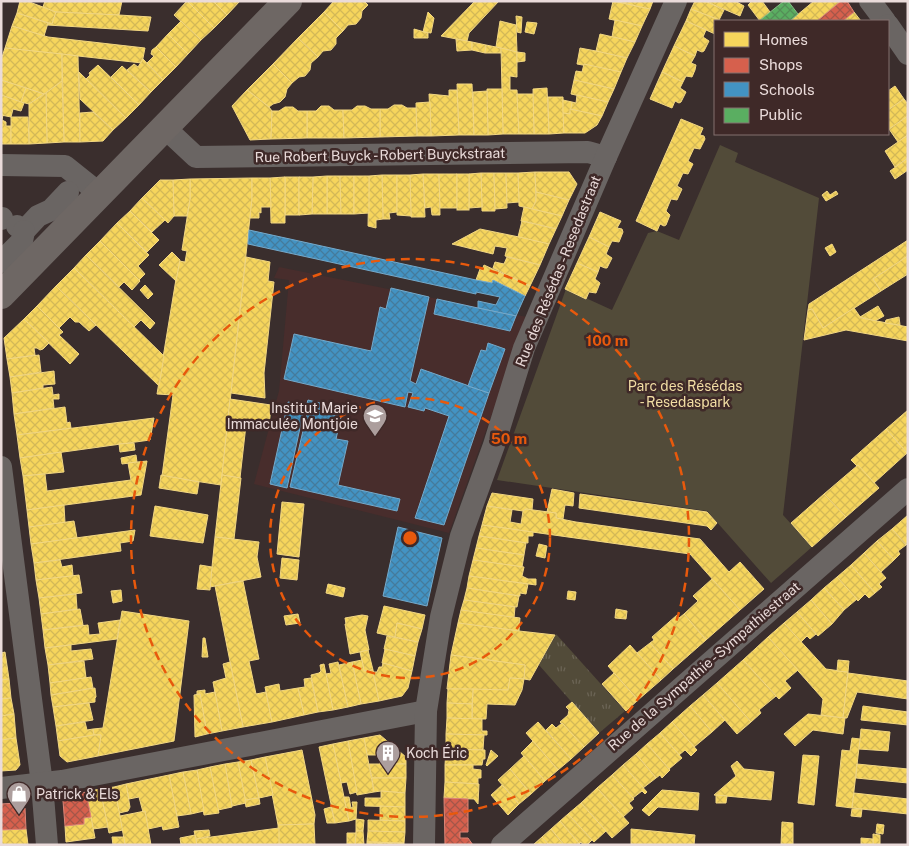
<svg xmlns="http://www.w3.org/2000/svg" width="909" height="846" font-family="'Public Sans',sans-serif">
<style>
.built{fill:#482d2c}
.grass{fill:url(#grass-tufts)}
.green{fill:#524b39}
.homes{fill:url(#homes-cross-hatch);stroke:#f2d782}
.shops{fill:url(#shops-cross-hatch);stroke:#dc8577}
.schools{fill:url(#schools-cross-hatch);stroke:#75a9ca}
.public{fill:url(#public-cross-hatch);stroke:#85bc85}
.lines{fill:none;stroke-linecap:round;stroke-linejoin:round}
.street{stroke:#6a6563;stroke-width:22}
.secondary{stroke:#6e6764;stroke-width:28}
.ring{fill:none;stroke:#e8590c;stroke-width:2.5;stroke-dasharray:9 6}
.labels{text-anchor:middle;stroke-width:5;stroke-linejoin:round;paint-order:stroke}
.street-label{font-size:14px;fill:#eadbda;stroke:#3f2928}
.park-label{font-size:14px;fill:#f2dea4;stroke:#3f2928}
.poi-label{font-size:14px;fill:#eadbda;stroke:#3f2928;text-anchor:start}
.centre{fill:#e8590c;stroke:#3f2928;stroke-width:2.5}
.ring-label{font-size:15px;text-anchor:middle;font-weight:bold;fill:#e8590c;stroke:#3f2928;stroke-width:5;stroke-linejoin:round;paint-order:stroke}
</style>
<defs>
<pattern id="grass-tufts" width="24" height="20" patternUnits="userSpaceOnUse" patternTransform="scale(1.25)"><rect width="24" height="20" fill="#524b39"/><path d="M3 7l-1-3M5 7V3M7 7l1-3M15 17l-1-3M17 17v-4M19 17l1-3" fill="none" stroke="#6b6455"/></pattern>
<pattern id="homes-cross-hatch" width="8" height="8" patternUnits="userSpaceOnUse" patternTransform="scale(1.25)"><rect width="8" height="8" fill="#f6d55c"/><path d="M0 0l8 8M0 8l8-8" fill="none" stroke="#d3b857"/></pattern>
<pattern id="shops-cross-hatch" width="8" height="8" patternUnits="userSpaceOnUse" patternTransform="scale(1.25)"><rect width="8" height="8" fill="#d6604d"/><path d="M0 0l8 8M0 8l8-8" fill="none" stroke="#a45649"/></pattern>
<pattern id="schools-cross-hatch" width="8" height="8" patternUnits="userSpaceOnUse" patternTransform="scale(1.25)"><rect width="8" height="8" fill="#4393c3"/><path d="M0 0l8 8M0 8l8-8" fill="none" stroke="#447b9c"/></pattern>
<pattern id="public-cross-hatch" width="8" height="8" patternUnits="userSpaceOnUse" patternTransform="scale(1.25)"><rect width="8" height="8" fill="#5aae61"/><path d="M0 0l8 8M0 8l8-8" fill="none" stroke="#548e57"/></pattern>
</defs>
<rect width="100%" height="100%" fill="#3a2e2d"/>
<polygon class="built" points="279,267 527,317 449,533 254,484 279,391 289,280 274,278"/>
<polygon class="grass" points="556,634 625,711 599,733 539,665"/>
<polygon class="green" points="720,145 738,153 735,162 819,198 783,515 812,547 771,583 707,511 497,480 566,289 612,310 648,233 657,231 679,240"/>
<g class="homes">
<polygon points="20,1 27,1 56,12 52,24 17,13"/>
<polygon points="45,1 122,1 119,15 56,12 43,7"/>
<polygon points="187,1 214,28 201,40 174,15"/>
<polygon points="187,1 213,1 227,15 214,28"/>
<polygon points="213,1 240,1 227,15"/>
<polygon points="334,1 364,1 368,5 362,11 361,18 356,24 348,25 343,31 324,12"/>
<polygon points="475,1 499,1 469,33 467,41 441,36"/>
<polygon points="613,1 650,9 642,26 609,19"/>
<polygon points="614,1 653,1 650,9"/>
<polygon points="695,1 705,1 724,10 719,20 691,9"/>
<polygon points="705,1 735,1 744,6 740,16"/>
<polygon points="752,1 762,1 770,12 760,21 748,5"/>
<polygon points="814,1 841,1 817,21 790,21"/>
<polygon points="691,9 722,21 715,21 715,34 686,21"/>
<polygon points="56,12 119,15 151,17 148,31 47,25 48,23 52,24"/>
<polygon points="324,12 343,31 336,38 336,44 331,50 323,51 318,57 298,38"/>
<polygon points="428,12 434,18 431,33 423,32"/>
<polygon points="854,12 861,21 843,21"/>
<polygon points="17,13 48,23 44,36 12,26"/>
<polygon points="516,16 522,17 521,33 517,32"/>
<polygon points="615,20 642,26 635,42 612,37"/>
<polygon points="181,21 201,40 188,54 168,34"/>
<polygon points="500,21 516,25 517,52 496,47"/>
<polygon points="686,21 706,30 703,37 709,41 704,51 702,52 697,50 695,56 674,46"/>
<polygon points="527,22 537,23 534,34 525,32"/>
<polygon points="12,26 48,37 145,48 142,63 5,48"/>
<polygon points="414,29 428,33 428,38 414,38"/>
<polygon points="168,34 188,54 176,67 156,47"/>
<polygon points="600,34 635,42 627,58 596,51"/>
<polygon points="298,38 318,57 311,63 310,70 305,76 299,77 292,83 273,64"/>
<polygon points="456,39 472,42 472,50 457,51"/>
<polygon points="472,42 486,45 485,53 472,50"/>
<polygon points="486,45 501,48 501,53 485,53"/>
<polygon points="674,46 695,56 691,63 696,65 695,70 692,77 686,76 683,82 662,72"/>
<polygon points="156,47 176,67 163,80 147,63 154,56 151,54 152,50"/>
<polygon points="5,48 62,54 62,81 44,94 1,80 1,60"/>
<polygon points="501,48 517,52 517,77 510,76 510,90 517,90 519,134 503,134"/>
<polygon points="580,48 596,51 627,58 621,72 577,64"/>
<polygon points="517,52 525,53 525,61 517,62"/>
<polygon points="62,54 78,56 80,142 64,142"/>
<polygon points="143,59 163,80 151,92 127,70 134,64 138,67"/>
<polygon points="273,64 292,83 287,89 285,97 280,102 273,104 269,107 247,90"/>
<polygon points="584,64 621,72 614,89 574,80 576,71 582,72"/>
<polygon points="98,65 139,105 126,118 86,79 90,75 89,73"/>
<polygon points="122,66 151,92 139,105 111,77"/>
<polygon points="79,72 126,118 113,130 80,99"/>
<polygon points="662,72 683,82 680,88 686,92 681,102 679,103 675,101 672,108 650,99"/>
<polygon points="1,80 26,88 21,102 1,95"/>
<polygon points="574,80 583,82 614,89 608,102 571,94"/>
<polygon points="62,81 64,142 47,143 46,93"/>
<polygon points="457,84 472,84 474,135 459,135"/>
<polygon points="895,86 904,99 888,110 888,91"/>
<polygon points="26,88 44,94 29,104 21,102"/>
<polygon points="547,88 549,134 534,134 533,89"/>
<polygon points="487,89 502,89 503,134 488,135"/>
<polygon points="247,90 269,107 272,111 271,139 250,140 232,106"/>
<polygon points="449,90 457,90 459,135 431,136 429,94 449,96"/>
<polygon points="487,91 488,135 474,135 473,92"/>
<polygon points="46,93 47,143 29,144 29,104"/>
<polygon points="517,94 533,94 534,134 519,134"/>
<polygon points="1,95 24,103 21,111 13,109 11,117 1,115"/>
<polygon points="577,95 608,102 602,116 570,109 572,102 576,103"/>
<polygon points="548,97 563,97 564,133 549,134"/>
<polygon points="904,99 908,104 908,116 889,129 888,110"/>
<polygon points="563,100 572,102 570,114 563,113"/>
<polygon points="430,102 431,136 417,136 416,103"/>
<polygon points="394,105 402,105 407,108 416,108 417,136 380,137 380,109 388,109"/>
<polygon points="321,106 329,106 334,110 343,110 344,138 307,138 307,111 316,111"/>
<polygon points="357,106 365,106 371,109 380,109 380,137 344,138 343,110 352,110"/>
<polygon points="285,107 293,107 298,111 307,111 307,138 271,139 272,111 279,111"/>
<polygon points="570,109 602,116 597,125 585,133 564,133 563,113 570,114"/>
<polygon points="93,112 113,130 103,141 80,142 80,113"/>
<polygon points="1,115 3,115 2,120 6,122 6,126 11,126 11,144 1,144"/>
<polygon points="908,116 908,135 898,142 889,129"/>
<polygon points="11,117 28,117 29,144 11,144"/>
<polygon points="681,119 703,128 700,135 704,136 705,139 700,149 694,148 688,161 693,164 688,174 683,173 677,186 682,189 677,200 671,199 666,211 670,215 666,225 664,226 660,224 657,231 636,221"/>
<polygon points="908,135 908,158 895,167 885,151"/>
<polygon points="908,158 908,170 895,179 890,171"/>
<polygon points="535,172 536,201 532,209 519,206 518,173"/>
<polygon points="535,172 569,172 577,184 569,200 536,192"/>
<polygon points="481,173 494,173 495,211 482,211"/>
<polygon points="481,173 482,207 469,208 469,174"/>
<polygon points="494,173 506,173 507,208 495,209"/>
<polygon points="506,173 518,173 519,202 507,203"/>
<polygon points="423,174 439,174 440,215 432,215 431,207 425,208"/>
<polygon points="423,174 425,217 411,217 410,175"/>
<polygon points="439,174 457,174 457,208 440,208"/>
<rect x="457" y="174" width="12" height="36"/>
<polygon points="382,175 397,175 397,212 389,213 390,219 383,219"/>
<polygon points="382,175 383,219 376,220 376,228 368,226 369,176"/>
<polygon points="397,175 410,175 411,216 397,215"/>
<polygon points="327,176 340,176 341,214 327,214"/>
<polygon points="327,176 327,214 312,214 313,177"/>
<polygon points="340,176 354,176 354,214 341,214"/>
<polygon points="354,176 369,176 369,213 354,214"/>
<rect x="285" y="177" width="14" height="38"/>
<polygon points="285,177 285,223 271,223 270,178"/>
<polygon points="299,177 313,177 312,214 299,215"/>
<polygon points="252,178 252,199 221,485 162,476 173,395 157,394 179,261 185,262 187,251 182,250 190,199 190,179"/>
<polygon points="252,178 270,178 271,207 261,207 261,213 259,212 259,218 250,218 252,199"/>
<polygon points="190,179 190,199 187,216 174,216 173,180"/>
<polygon points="160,180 173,180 174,216 168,223 142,198"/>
<polygon points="827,191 830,195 836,191 838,194 826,201 822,195"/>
<polygon points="536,192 569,200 562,216 532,209 536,201"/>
<polygon points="142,198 165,220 152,232 130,211"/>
<polygon points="524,207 532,209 562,216 556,229 532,223 521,221"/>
<polygon points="130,211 159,240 147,252 117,223"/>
<polygon points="600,212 621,221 617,228 622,229 623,232 619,242 612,241 609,247 589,237"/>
<polygon points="522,221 556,229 549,244 518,237"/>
<polygon points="117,223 149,255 138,266 145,274 139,280 100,241"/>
<polygon points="480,229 519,237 549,244 540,265 505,256 507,248 495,246 493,254 452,244"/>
<polygon points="589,237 609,247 606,254 612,258 607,268 605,268 600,266 598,272 577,263"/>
<polygon points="908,240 908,256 873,279 881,291 823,328 812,309 808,310 809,304"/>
<polygon points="100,241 140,281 132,290 124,282 119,287 86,255"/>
<polygon points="832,244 836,252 830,256 825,248"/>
<polygon points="172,252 180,260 176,281 159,265"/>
<polygon points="86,255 155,323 150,329 141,320 134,327 74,268"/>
<polygon points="908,256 908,274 881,291 873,279"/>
<polygon points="246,257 270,262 268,281 274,282 264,373 265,398 231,393"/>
<polygon points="507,257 540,265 530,286 493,268 495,262 504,264"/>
<polygon points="577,263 598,272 595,279 600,283 596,293 589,292 586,299 565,289"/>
<polygon points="484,265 530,286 525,296 493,280 492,283 476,280 480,269 482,270"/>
<polygon points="74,268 164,356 159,386 56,286"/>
<polygon points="145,285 153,294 148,299 140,290"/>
<polygon points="56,286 96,325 89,331 79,322 75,322 70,317 59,328 37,306"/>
<polygon points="37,306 63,332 59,335 79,354 70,364 24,319"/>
<polygon points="878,306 884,316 875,321 860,317"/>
<polygon points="854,308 861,318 908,327 908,341 846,330 804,340 808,310 812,309 823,328"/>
<polygon points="899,317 900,325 885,323 886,320"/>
<polygon points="24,319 49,343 43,349 40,350 37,348 34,348 35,355 7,359 4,338"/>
<polygon points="39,355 41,372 10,377 7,359"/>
<polygon points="54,371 55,384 43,385 43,388 12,393 10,377"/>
<polygon points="52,387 53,395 59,394 59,399 53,399 54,408 14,414 12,393"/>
<polygon points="230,399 271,405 269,428 246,425 240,478 222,475"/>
<polygon points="65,407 67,423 70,422 71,428 17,435 14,414"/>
<polygon points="908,410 908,453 907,453 886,429"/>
<polygon points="154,418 150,440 20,458 17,435"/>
<polygon points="886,429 907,453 874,483 851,460"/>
<polygon points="134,443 135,450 120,452 119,444"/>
<polygon points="61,452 64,472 23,476 20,458"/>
<polygon points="136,455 137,462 122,464 121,458"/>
<polygon points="147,461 141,495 27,510 23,476 45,474 47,491 131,480 128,463"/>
<polygon points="858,465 879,488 846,517 824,494"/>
<polygon points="161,475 199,482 197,494 159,488"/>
<polygon points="222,475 241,478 234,539 215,537"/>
<polygon points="552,489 574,493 573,506 565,505 563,519 556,518 556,513 547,512"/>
<polygon points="492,493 533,499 532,510 526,509 523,511 487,506"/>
<polygon points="580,494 707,512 717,523 711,530 707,526 579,508"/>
<polygon points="824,494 846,517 812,547 791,523"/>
<polygon points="282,502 304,504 299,557 277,554"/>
<polygon points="64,505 65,523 29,527 27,510"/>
<polygon points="155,506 208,515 203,543 150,536"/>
<polygon points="487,506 512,510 510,522 521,524 523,511 526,509 556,513 556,518 576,522 700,539 729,572 740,562 764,589 740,610 690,554 482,525"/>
<polygon points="908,515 908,546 892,529"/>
<polygon points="74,521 77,538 31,544 29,527"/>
<polygon points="482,525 533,532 533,536 528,536 528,543 479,536"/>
<polygon points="892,529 906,545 898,551 900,554 894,560 877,541"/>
<polygon points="135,530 133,541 120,543 121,551 34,563 31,544"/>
<polygon points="479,536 526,543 524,555 476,548"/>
<polygon points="215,537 259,542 257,557 261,577 210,587"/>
<polygon points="877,541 894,560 881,572 864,553"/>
<polygon points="539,544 547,546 545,558 536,556"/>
<polygon points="476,548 524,555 522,567 473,560"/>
<polygon points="864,553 886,578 879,584 882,587 875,593 851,565"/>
<polygon points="282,558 299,560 297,580 280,578"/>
<polygon points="60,560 62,567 72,565 73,576 36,580 34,563"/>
<polygon points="473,560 524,567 522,576 528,579 536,579 536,585 469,576"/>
<polygon points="200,565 212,567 210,590 197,589"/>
<polygon points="851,565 875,593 869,598 865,594 858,601 837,577"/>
<polygon points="79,575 82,593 39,598 36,580"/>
<polygon points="469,576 528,584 526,594 520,593 520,596 467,588"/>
<polygon points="837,577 857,599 844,610 824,588"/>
<polygon points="712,579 740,610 706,640 684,614 698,601 693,596"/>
<polygon points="243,581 259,659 249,661 256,694 266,692 272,722 243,727 215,586"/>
<polygon points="328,584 345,588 343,597 326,593"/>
<polygon points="467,588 519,596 517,607 464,600"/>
<polygon points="824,588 844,610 832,624 811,600"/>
<polygon points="121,590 122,601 113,603 111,591"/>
<polygon points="568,591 576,592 575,600 567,599"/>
<polygon points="76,594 77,609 41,614 39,598"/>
<polygon points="464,600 515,607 514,618 461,610"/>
<polygon points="811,600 832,624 818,636 797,612"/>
<polygon points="384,606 425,615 422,629 397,623 395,637 377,633"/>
<polygon points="80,609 83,625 43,630 41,614"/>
<polygon points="616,609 627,611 626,619 615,618"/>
<polygon points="461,610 520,618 519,631 458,623"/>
<polygon points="122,611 189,621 174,741 98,756 101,735 94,735 93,729 103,728"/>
<polygon points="797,612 816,634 810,639 807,636 801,642 784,623"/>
<polygon points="298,614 300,623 286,625 284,616"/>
<polygon points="684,614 706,640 673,669 650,643 654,640 652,637 677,615 679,618"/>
<polygon points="362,615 368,616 365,630 369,650 350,654 345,624 346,624 345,618"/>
<polygon points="120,620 117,639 45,648 43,630 88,625 89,635 100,634 98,623"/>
<polygon points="397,623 422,629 418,642 395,637"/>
<polygon points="458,623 519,631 555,635 530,680 524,679 525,665 451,655"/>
<polygon points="784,623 826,669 848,672 843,718 821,715 823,699 768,637"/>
<polygon points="387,636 418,642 415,656 384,649"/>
<polygon points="768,637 798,670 785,681 791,688 779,699 743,660"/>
<polygon points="203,638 205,638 208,657 202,657"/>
<polygon points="650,643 673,669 661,680 637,653"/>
<polygon points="71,645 71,651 91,649 93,659 48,665 45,648"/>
<polygon points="630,645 661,680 638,700 608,666"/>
<polygon points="385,649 415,656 412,671 382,663"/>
<polygon points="368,650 373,670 364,671 360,652"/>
<polygon points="5,652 9,679 1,680 1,653"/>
<polygon points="451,655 525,665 524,679 510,678 508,690 447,689"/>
<polygon points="362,660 364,671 373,670 379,701 361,704 352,662"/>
<polygon points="743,660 776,696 759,710 761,713 751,722 717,683"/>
<polygon points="838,660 849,661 848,672 837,671"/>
<polygon points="84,661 86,678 50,683 48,665"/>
<polygon points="230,662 243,727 222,731 213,682 226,678 223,664"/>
<polygon points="338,662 348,707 333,710 326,674 331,673 329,664"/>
<polygon points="352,662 361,704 348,707 339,665"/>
<polygon points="383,663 412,671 408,688 402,696 379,701 373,672 377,672 379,667 382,667"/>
<polygon points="324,664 333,710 318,712 311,675 319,673 321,671 320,665"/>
<polygon points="614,673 638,700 626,711 602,684"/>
<polygon points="848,673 908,681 908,699 857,692 847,718 843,718"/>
<polygon points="91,677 93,688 51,695 50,683"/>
<polygon points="311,678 318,712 304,715 298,688 305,687 304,679"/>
<polygon points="510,678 524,679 522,690 515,705 487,704 486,719 472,719 473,689 508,690"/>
<polygon points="9,679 11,698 1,699 1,680"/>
<polygon points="717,683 751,722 737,734 703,695"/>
<polygon points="279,684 280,691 298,688 304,715 272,722 265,687"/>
<polygon points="95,688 96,697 95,698 95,702 53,707 51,695"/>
<polygon points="448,689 473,689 472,704 447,703"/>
<polygon points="205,690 205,694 215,692 222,731 207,734 200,694 197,695 197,691"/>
<polygon points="200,694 207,734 195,737 194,695"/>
<polygon points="703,695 725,720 712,732 690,706"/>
<polygon points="11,698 14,714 1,716 1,699"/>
<polygon points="572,702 599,733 584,747 560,722 568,715 569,710 566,707"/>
<polygon points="89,703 93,720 56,726 53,707"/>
<polygon points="447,703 472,704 472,719 447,718"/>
<polygon points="690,706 712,732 694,747 672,722"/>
<polygon points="863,706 908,712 908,725 861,720"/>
<polygon points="14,714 16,738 1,740 1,716"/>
<polygon points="808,714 845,718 843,734 813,730 795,746 784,734"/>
<polygon points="447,718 482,719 482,731 487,731 487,735 446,734"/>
<polygon points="85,722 87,730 93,729 94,735 58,741 56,726"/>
<polygon points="538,722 571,759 558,770 526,733"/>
<polygon points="672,722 697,750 691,756 685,750 679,755 660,733"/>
<polygon points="562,723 584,747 571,759 546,730 552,724 556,728"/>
<polygon points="861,729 890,732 888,751 859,749"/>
<polygon points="660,733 682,758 669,769 647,744"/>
<polygon points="446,734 484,735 483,750 446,749"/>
<polygon points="94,735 101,735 98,756 67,762 60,756 58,741"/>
<polygon points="380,735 406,757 406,764 380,764 379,755 367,755 364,738"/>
<polygon points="16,738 20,765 16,770 1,771 1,740"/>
<polygon points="364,738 374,792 357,795 348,741"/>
<polygon points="852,738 860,739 852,808 836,806 842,750 850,751"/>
<polygon points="348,741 357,792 350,794 347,782 341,783 333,744"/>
<polygon points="533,741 558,770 545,781 521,753"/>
<polygon points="333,744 349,821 335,823 319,747"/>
<polygon points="647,744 670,770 662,778 660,775 656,778 636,754"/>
<polygon points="446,749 485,750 485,759 483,759 482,765 445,765"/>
<polygon points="302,750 315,815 314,824 278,825 265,757"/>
<polygon points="491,750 498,756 487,766 486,765"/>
<polygon points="636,754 656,778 643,788 623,765"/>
<polygon points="803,755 819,756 814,805 798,803"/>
<polygon points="524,756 545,781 531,794 510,769"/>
<polygon points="265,757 273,795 259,798 251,760"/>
<polygon points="251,760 259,798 245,800 238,762"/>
<polygon points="737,761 744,769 774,772 771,800 714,795 736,776 731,766"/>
<polygon points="238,762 246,803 232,806 225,764"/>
<polygon points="225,764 232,807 218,810 210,767"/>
<polygon points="369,764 406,764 406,778 372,778"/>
<polygon points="857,764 908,769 908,783 856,778"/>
<polygon points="445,765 473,765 473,769 481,770 481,778 478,778 478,784 445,782"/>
<polygon points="623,765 647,792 645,794 642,791 633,798 612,775"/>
<polygon points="210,767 219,813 204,815 197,770"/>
<polygon points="510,769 531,794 519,804 498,780"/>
<polygon points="197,770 204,811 191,814 183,772"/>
<polygon points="183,772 191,814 177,816 169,775"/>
<polygon points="169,775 179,827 163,830 162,826 148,829 145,811 143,812 139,797 129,799 126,784"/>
<polygon points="612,775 634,799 629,803 633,808 623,817 597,788"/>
<polygon points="372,778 406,778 405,793 381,791 374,792"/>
<polygon points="445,782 479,784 478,804 474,799 444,798"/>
<polygon points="126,784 130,807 128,811 119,813 114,787"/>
<polygon points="502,785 519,804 508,815 491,795"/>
<polygon points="114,787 123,830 109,833 100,789"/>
<polygon points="597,788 629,823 612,838 581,803"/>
<polygon points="100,789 108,827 93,829 86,792"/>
<polygon points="662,790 699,793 698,810 658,807 649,816 642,810"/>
<polygon points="381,791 405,793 405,807 365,806 365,798 381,798"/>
<polygon points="854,793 908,799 908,814 852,808"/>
<polygon points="716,795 727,796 726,803 716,803"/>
<polygon points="344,797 349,797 351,808 353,807 352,802 357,802 356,819 349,821"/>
<polygon points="259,798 260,804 246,807 245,800"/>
<polygon points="581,803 606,831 594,842 568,814"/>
<polygon points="380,806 405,807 405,821 380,820"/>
<polygon points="331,807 335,823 327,823 324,809"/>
<polygon points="852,809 862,809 861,817 851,816"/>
<polygon points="145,811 151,845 125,845 120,816"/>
<polygon points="568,814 592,840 587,845 583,845 581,842 579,844 560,821"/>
<polygon points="91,817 95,838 66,842 65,826 84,824 84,818"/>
<polygon points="356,819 364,820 363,831 356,831"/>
<polygon points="368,820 405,821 405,832 368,831"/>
<polygon points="560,821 576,840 580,845 564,845 551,829"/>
<polygon points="782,822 793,823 793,845 781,845"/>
<polygon points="314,824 315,845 279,845 278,825"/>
<polygon points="877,824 884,825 883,834 876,833"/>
<polygon points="279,828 279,845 197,845 196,839"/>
<polygon points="26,829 28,845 1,845 1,830"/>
<polygon points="551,829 564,845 549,845 542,837"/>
<polygon points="631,829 695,835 694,845 631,845"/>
<polygon points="209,830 210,836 196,839 194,831"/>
<polygon points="356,831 363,831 364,845 355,845"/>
<polygon points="368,831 405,832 404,843 367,842"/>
<polygon points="347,833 356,833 355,845 347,845"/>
<polygon points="873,834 880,835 880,845 873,845"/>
<polygon points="195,835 197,845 181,845 180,838"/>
<polygon points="112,837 124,837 125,845 113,845"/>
<polygon points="542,837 549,845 533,845"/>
<polygon points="861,838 873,839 873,845 861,845"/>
<polygon points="367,842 404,843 404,845 367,845"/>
</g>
<g class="shops">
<polygon points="841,1 847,1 854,12 843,21 817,21"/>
<polygon points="86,792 91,817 84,818 84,824 65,826 63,801 68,796"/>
<polygon points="444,798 468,799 468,832 460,832 460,838 468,838 473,845 445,845"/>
<polygon points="18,803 25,808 26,829 1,830 1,804"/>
</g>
<g class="schools">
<polygon points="249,230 476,280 492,283 493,280 525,296 516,316 478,308 478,301 496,305 500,297 476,292 476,294 248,244"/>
<polygon points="391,288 429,297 410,381 416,384 421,369 489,393 444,525 415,518 449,416 425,408 424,411 408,407 413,393 408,392 405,407 284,379 294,334 371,351 380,307 386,309"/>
<polygon points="437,299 478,308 516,316 510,331 434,314"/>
<polygon points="488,343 505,349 489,393 468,386 481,350 486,351"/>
<polygon points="308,400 328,405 327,411 310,407 311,404 307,403"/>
<polygon points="288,402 305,405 287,488 270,484"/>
<polygon points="308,409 341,417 336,439 348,441 338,485 400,499 397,511 290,487"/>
<polygon points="398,527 442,538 427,606 383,596"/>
</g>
<polygon class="public" points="784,1 788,1 798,14 790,21 759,21"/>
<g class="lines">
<g class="street">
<polyline points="870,1 885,21"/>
<polyline points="888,25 908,54"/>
<polyline points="165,128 196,157 588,152 606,157"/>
<polyline points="1,165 65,166 100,194"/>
<polyline points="1,219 2,218"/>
<polyline points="17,226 24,231 38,216 51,210 68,192"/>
<polyline points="1,262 22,241 24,231"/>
<polyline points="1,467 42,784 47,845"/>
<polyline points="1,788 62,781 426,711"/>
<polyline points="424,845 426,711 441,617 461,536 494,445 524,348 606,157 676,1"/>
<polyline points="502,845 908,489"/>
</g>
<polyline class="secondary" points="1,295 288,1"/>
</g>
<g class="ring">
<circle cx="410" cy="538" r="140"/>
<circle cx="410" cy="538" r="279"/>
</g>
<defs>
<symbol id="school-pin" viewBox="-11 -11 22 30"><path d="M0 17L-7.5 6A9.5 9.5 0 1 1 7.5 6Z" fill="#ac9e9d" stroke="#3f2928"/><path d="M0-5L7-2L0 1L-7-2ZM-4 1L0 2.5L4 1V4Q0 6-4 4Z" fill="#fff"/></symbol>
<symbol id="building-pin" viewBox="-11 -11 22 30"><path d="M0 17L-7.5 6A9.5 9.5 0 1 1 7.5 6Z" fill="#ac9e9d" stroke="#3f2928"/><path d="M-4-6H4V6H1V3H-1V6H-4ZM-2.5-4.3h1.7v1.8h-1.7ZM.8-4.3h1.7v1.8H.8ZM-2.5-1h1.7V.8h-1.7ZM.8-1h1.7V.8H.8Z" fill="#fff"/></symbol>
<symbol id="shop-pin" viewBox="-11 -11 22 30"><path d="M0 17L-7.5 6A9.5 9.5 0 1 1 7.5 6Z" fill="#ac9e9d" stroke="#3f2928"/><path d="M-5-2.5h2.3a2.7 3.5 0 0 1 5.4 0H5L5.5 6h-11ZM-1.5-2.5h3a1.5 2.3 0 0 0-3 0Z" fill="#fff"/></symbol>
</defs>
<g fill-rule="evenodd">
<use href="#school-pin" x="361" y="402" width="28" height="38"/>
<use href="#building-pin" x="374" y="739" width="28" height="38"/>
<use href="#shop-pin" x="5" y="780" width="28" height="38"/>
</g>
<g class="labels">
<g class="street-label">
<text transform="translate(380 155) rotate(-1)" y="5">Rue Robert Buyck - Robert Buyckstraat</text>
<text transform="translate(558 271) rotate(-68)" y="5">Rue des Résédas - Resedastraat</text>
<text transform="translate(704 666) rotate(-41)" y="5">Rue de la Sympathie - Sympathiestraat</text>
</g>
<g class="park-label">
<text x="685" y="391">Parc des Résédas<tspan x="685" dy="16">- Resedaspark</tspan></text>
</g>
<g class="poi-label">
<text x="358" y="413" text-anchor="end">Institut Marie<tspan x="358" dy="16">Immaculée Montjoie</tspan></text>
<text x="406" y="758">Koch Éric</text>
<text x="36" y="799">Patrick &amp; Els</text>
</g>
</g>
<circle cx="410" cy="538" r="8" class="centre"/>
<g class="ring-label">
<text x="607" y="346">100 m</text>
<text x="509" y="444">50 m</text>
</g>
<rect width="909" height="846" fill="none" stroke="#eadbda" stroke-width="5"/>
<rect x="714" y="20" width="175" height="115" fill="#3f2928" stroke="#83706f"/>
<rect x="724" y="32" width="25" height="15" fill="#f6d55c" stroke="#83706f"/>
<text x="759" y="45" font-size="15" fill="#eadbda">Homes</text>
<rect x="724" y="58" width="25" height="15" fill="#d6604d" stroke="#83706f"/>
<text x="759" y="70" font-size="15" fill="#eadbda">Shops</text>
<rect x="724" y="82" width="25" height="15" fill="#4393c3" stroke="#83706f"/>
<text x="759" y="95" font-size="15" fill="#eadbda">Schools</text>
<rect x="724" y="108" width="25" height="15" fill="#5aae61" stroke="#83706f"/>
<text x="759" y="120" font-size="15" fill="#eadbda">Public</text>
</svg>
